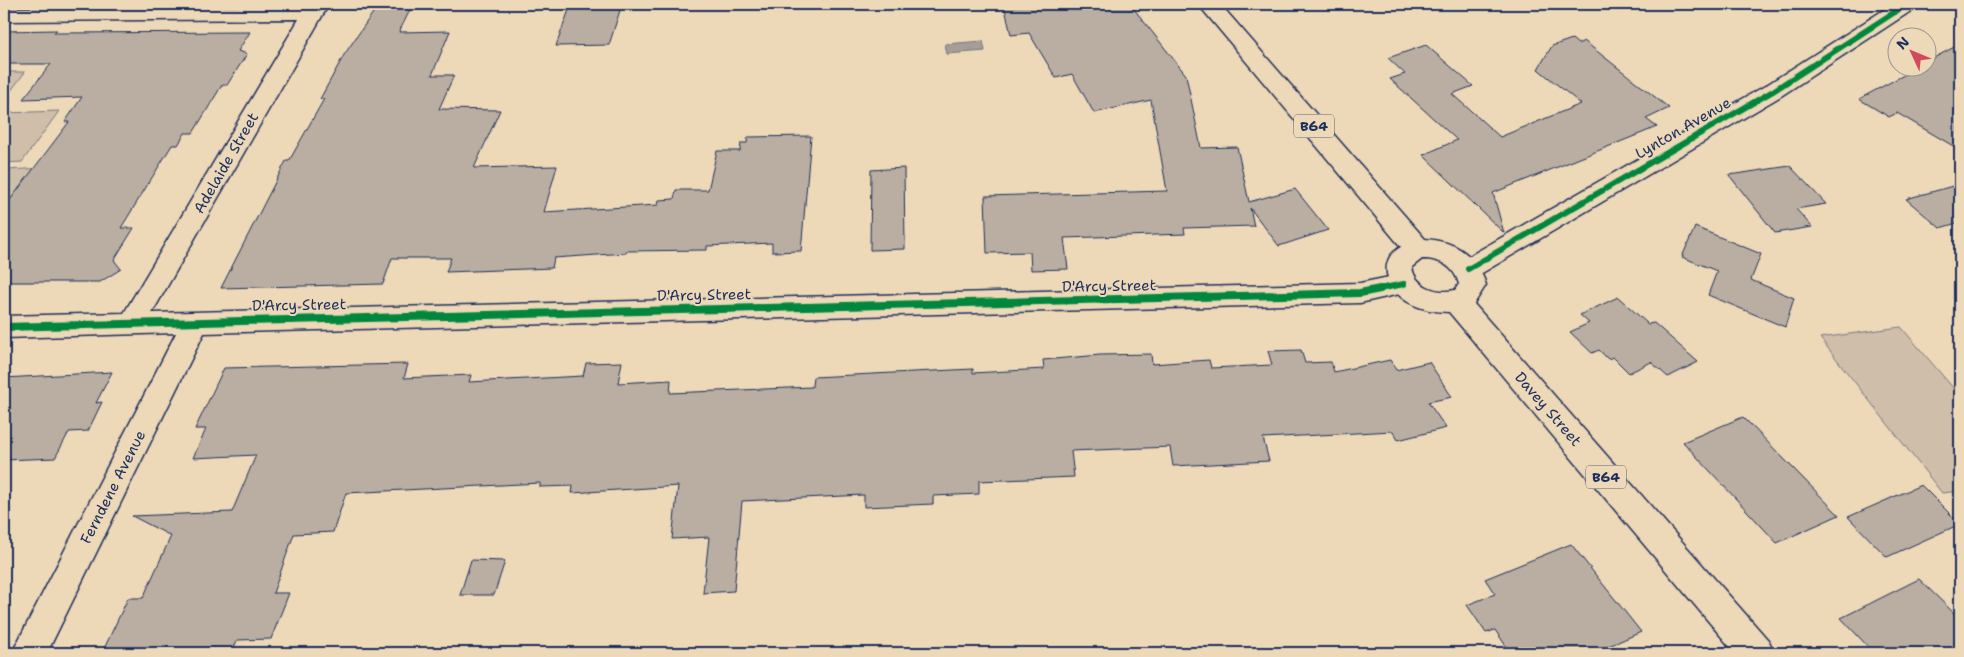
<svg xmlns="http://www.w3.org/2000/svg" width="1964" height="657" font-family="'Shantell Sans',sans-serif">
<style>
.green{fill:#cfbfaa;stroke:#757784}
.water{fill:#a59e98;stroke:#6e7281}
.building{fill:#b9aea1;stroke:#1b2f5e}
.lines{fill:none;stroke-linecap:round;stroke-linejoin:round}
.street-casing{stroke:#1b2f5e;stroke-width:3}
.secondary-casing{stroke:#1b2f5e;stroke-width:3}
.primary-casing{stroke:#1b2f5e;stroke-width:3}
.street{fill:#edd8b7;fill-rule:evenodd}
.secondary{fill:#edd8b7;fill-rule:evenodd}
.primary{fill:#edd8b7;fill-rule:evenodd}
.cycleway-far1-casing{stroke:#edd8b7;stroke-width:9}
.cycleway-casing{stroke:#edd8b7;stroke-width:11}
.cycleway-far1{stroke:#00873e;stroke-width:6}
.cycleway{stroke:#00873e;stroke-width:8}
.labels{text-anchor:middle;stroke-width:4;stroke-linejoin:round;paint-order:stroke}
.shield{fill:#edd8b7;stroke:#5a6279;stroke-width:1}
.shield-label{font-size:14px;font-weight:bold;fill:#1b2f5e}
.street-label{font-size:15px;fill:#1b2f5e;stroke:#edd8b7}
</style>
<rect width="100%" height="100%" fill="#edd8b7"/>
<filter id="ink" filterUnits="userSpaceOnUse"><feTurbulence type="fractalNoise" baseFrequency=".02" numOctaves="2"/><feDisplacementMap in="SourceGraphic" scale="10" xChannelSelector="R" yChannelSelector="G"/><feConvolveMatrix kernelMatrix="1 2 1 2 8 2 1 2 1" color-interpolation-filters="sRGB"/></filter>
<g filter="url(#ink)">
<g class="green">
<polygon points="4,72 25,72 4,100"/>
<polygon points="59,111 22,162 4,163 4,116 6,113"/>
<polygon points="76,167 51,208 4,210 4,170"/>
<polygon points="1901,327 1960,396 1960,491 1942,493 1820,338"/>
</g>
<polygon class="water" points="983,41 985,51 947,54 945,44"/>
<g class="building">
<polygon points="379,4 413,4 399,32 450,31 432,75 454,75 439,109 500,110 474,168 557,166 544,212 658,205 659,200 674,199 676,190 708,190 717,151 740,151 741,143 747,143 748,137 811,136 801,251 772,252 772,243 707,246 707,250 626,251 626,253 554,258 552,268 446,272 451,258 392,258 383,284 221,288 286,161 289,161 324,99 320,99 344,55"/>
<polygon points="571,4 622,4 609,45 556,46"/>
<polygon points="1004,4 1130,4 1186,75 1201,148 1237,147 1249,202 1295,189 1328,230 1279,246 1250,208 1254,226 1184,228 1185,234 1064,238 1068,269 1031,270 1030,252 987,253 985,196 1167,191 1151,100 1094,113 1072,74 1056,78 1029,33 1011,35"/>
<polygon points="57,30 54,33 250,32 238,51 247,54 227,85 222,85 193,133 185,133 178,145 172,145 121,228 134,228 114,260 121,269 100,282 4,282 4,208 69,122 65,122 82,97 23,99 51,64 4,64 4,31"/>
<polygon points="1572,39 1578,44 1584,41 1669,108 1646,119 1657,127 1493,193 1504,233 1423,155 1457,140 1390,79 1405,74 1388,58 1426,45 1473,86 1452,94 1500,137 1581,104 1538,69 1552,46"/>
<polygon points="1960,44 1960,150 1897,113 1889,117 1859,99 1917,68 1926,68 1926,62"/>
<polygon points="1790,166 1826,204 1796,209 1812,227 1775,233 1729,175"/>
<polygon points="904,168 905,249 870,250 871,170"/>
<polygon points="1960,184 1960,222 1940,228 1906,199"/>
<polygon points="1695,227 1761,254 1751,280 1794,298 1785,327 1708,295 1717,271 1682,257"/>
<polygon points="1618,297 1648,324 1654,323 1698,362 1668,377 1651,362 1629,373 1613,357 1608,359 1599,350 1592,353 1570,332 1589,323 1580,315"/>
<polygon points="1301,350 1305,363 1331,362 1334,372 1390,360 1396,370 1429,362 1452,397 1428,402 1446,428 1398,440 1393,431 1263,438 1269,461 1173,466 1170,447 1071,451 1074,477 979,481 979,494 933,496 933,504 864,507 864,495 742,501 734,591 703,593 709,537 672,539 678,486 572,493 573,486 540,487 540,483 346,493 333,532 294,534 273,593 289,593 271,639 237,640 232,653 102,653 128,598 143,598 171,536 132,516 232,512 256,455 193,458 206,429 195,429 224,368 408,364 404,378 471,375 469,382 583,376 586,363 622,362 618,383 671,380 670,393 812,387 813,377 973,369 973,373 1044,369 1043,360 1100,355 1151,354 1152,364 1209,360 1211,368 1272,365 1268,351"/>
<polygon points="112,372 96,403 102,402 88,431 69,432 55,458 4,460 4,378"/>
<polygon points="1743,417 1839,515 1777,543 1683,442"/>
<polygon points="1921,485 1960,524 1887,557 1848,517"/>
<polygon points="1571,544 1641,632 1593,653 1511,653 1495,630 1486,633 1467,605 1495,594 1485,579"/>
<polygon points="471,560 505,561 494,595 460,595"/>
<polygon points="1919,579 1960,619 1960,653 1874,653 1841,618"/>
</g>
<g class="lines">
<defs>
<polygon id="street" points="308,4 329,4 152,313 1360,283 1404,274 1413,277 1417,284 1413,291 1360,303 204,333 47,653 12,653 176,333 4,338 4,316 124,313 299,19 4,21 4,8 307,6"/>
<polygon id="secondary" points="1893,4 1918,4 1914,9 1781,96 1477,276 1468,279 1459,276 1455,269 1459,262 1765,86"/>
<path id="primary" d="M1198 4H1220L1425 239C1455 241 1477 255 1486 285L1474 304 1769 641 1774 653H1735L1449 312C1435 312 1420 309 1408 302 1387 290 1376 260 1401 247ZM1422 259C1440 259 1454 266 1459 284L1455 290C1437 294 1415 287 1412 267Z"/>
</defs>
<use href="#street" class="street-casing"/>
<use href="#secondary" class="secondary-casing"/>
<use href="#primary" class="primary-casing"/>
<use href="#street" class="street"/>
<use href="#secondary" class="secondary"/>
<use href="#primary" class="primary"/>
<defs>
<g id="cycleway-far1">
<polyline points="1468,269 1773,91 1907,4"/>
<polyline points="1374,290 1404,284"/>
</g>
<polyline id="cycleway" points="4,327 1360,293 1380,289"/>
</defs>
<use href="#cycleway-far1" class="cycleway-far1-casing"/>
<use href="#cycleway" class="cycleway-casing"/>
<use href="#cycleway-far1" class="cycleway-far1"/>
<use href="#cycleway" class="cycleway"/>
</g>
</g>
<g class="labels">
<g class="shield">
<rect x="1294" y="114.5" width="40" height="23" rx="4"/>
<rect x="1586" y="465.5" width="40" height="23" rx="4"/>
</g>
<g class="shield-label">
<text x="1314" y="131">B64</text>
<text x="1606" y="482">B64</text>
</g>
<g class="street-label">
<text transform="translate(1683 128) rotate(-30)" y="5">Lynton Avenue</text>
<text transform="translate(226 163) rotate(-60)" y="5">Adelaide Street</text>
<text transform="translate(1109 286) rotate(-1)" y="5">D'Arcy Street</text>
<text transform="translate(704 295) rotate(-1)" y="5">D'Arcy Street</text>
<text transform="translate(299 305) rotate(-1)" y="5">D'Arcy Street</text>
<text transform="translate(1548 409) rotate(49)" y="5">Davey Street</text>
<text transform="translate(113 487) rotate(-63)" y="5">Ferndene Avenue</text>
</g>
</g>
<rect width="1964" height="657" fill="none" stroke="#edd8b7" stroke-width="20"/>
<rect x="10" y="10" width="1944" height="637" fill="none" stroke="#1b2f5e" stroke-width="2" filter="url(#ink)"/>
<g transform="translate(1912 52) rotate(314)"><circle r="24" fill="#edd8b7" stroke="#999493"/>
<path d="M0-4L9 19L0 12L-9 19Z" fill="#d1495b"/>
<text y="-8" font-size="14" font-weight="bold" text-anchor="middle" fill="#1b2f5e">N</text>
</g>
</svg>
